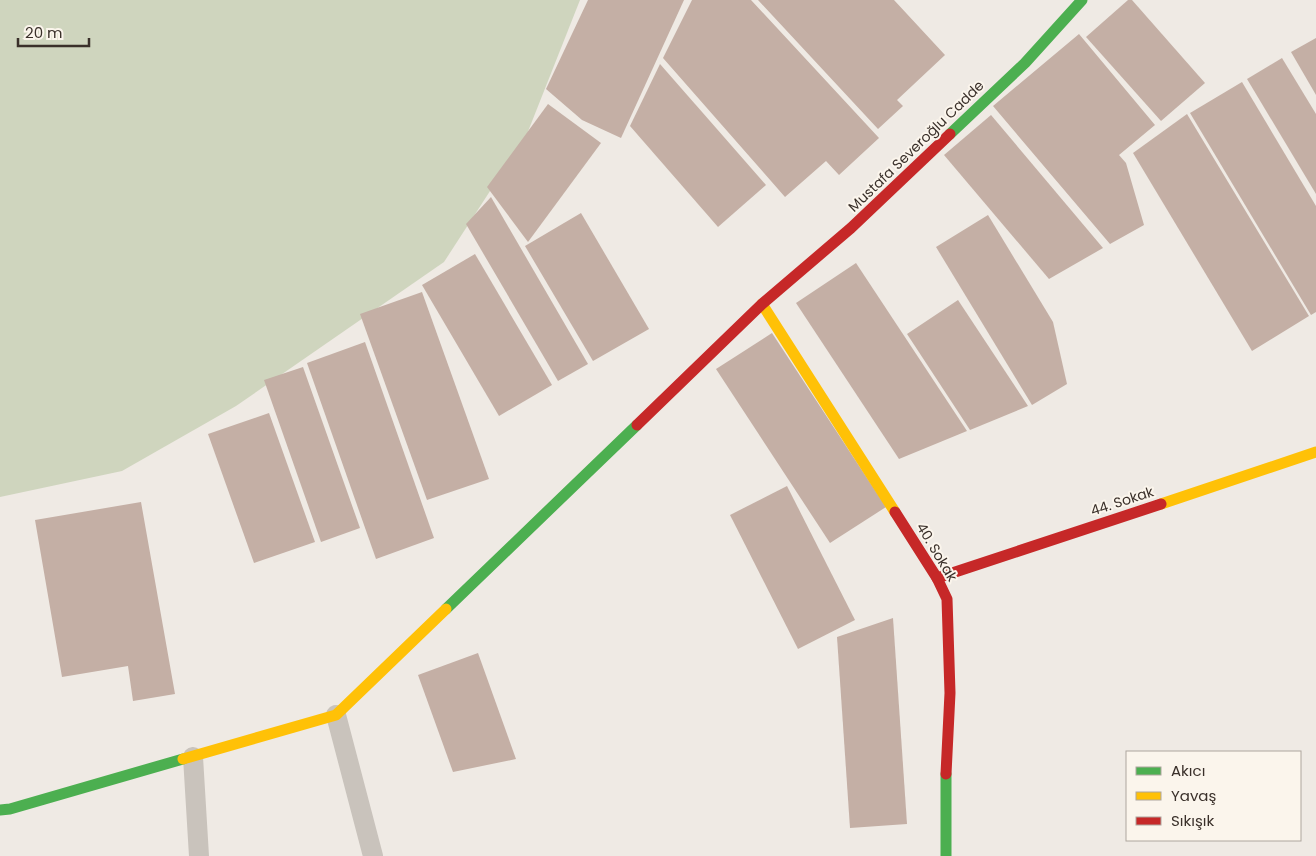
<svg xmlns="http://www.w3.org/2000/svg" width="1316" height="856" font-family="Poppins,sans-serif">
<style>
.green{fill:#cfd5be}
.building{fill:#c4afa5}
.lines{fill:none;stroke-linecap:round;stroke-linejoin:round}
.street{stroke:#c9c3bc;stroke-width:20}
.fast{stroke:#4caf50;stroke-width:11}
.slow{stroke:#ffc107;stroke-width:11}
.jam{stroke:#c62828;stroke-width:11}
.labels{text-anchor:middle;stroke-width:4;stroke-linejoin:round;paint-order:stroke}
.street-label{font-size:14px;fill:#3a302a;stroke:#fbf5ec}
</style>
<rect width="100%" height="100%" fill="#efeae4"/>
<polygon class="green" points="0,0 580,0 527,134 444,262 236,406 122,471 0,497"/>
<g class="building">
<polygon points="588,0 684,0 621,138 582,120 546,89"/>
<polygon points="692,0 751,0 879,138 839,175 826,161 785,197 663,58"/>
<polygon points="758,0 894,0 945,55 897,100 903,106 878,129"/>
<polygon points="1128,0 1132,0 1205,83 1161,121 1086,37"/>
<polygon points="1079,34 1155,125 1119,155 1126,163 1144,225 1110,244 993,106"/>
<polygon points="1316,38 1316,95 1291,52"/>
<polygon points="1282,58 1316,114 1316,194 1247,79"/>
<polygon points="660,64 766,185 718,227 630,126"/>
<polygon points="1242,82 1316,206 1316,312 1311,315 1190,113"/>
<polygon points="548,104 601,143 528,242 487,187"/>
<polygon points="1187,114 1309,316 1252,351 1133,153"/>
<polygon points="991,115 1103,248 1049,279 944,155"/>
<polygon points="491,197 588,364 558,381 466,224"/>
<polygon points="581,213 649,329 593,361 525,246"/>
<polygon points="988,215 1053,322 1067,384 1032,405 936,247"/>
<polygon points="475,254 552,385 499,416 422,285"/>
<polygon points="856,263 967,431 899,459 796,303"/>
<polygon points="422,292 489,479 427,500 360,314"/>
<polygon points="958,300 1028,406 970,430 907,334"/>
<polygon points="772,333 886,507 830,543 716,369"/>
<polygon points="365,342 434,538 376,559 307,363"/>
<polygon points="303,367 360,528 321,542 264,380"/>
<polygon points="269,413 315,542 254,563 208,434"/>
<polygon points="787,486 855,620 798,649 730,515"/>
<polygon points="141,502 175,694 133,701 128,666 62,677 35,520"/>
<polygon points="893,618 907,824 850,828 837,637"/>
<polygon points="478,653 516,759 453,772 418,675"/>
</g>
<g class="lines">
<g class="street">
<polyline points="336,715 373,856"/>
<polyline points="193,757 199,856"/>
</g>
<g class="fast">
<polyline points="950,134 1025,63 1082,0"/>
<polyline points="446,609 637,425"/>
<polyline points="946,774 946,856"/>
<polyline points="0,810 10,809 183,759"/>
</g>
<g class="slow">
<polyline points="762,304 895,512"/>
<polyline points="1161,504 1316,452"/>
<polyline points="183,759 336,715 446,609"/>
</g>
<g class="jam">
<polyline points="637,425 762,304 851,228 950,134"/>
<polyline points="895,512 937,578 947,599 950,693 946,774"/>
<polyline points="937,578 1161,504"/>
</g>
</g>
<g class="labels">
<g class="street-label">
<text transform="translate(916 146) rotate(-44)" y="5">Mustafa Severoğlu Cadde</text>
<text transform="translate(1122 501) rotate(-18)" y="5">44. Sokak</text>
<text transform="translate(937 552) rotate(59)" y="5">40. Sokak</text>
</g>
</g>
<rect x="1126" y="751" width="175" height="90" fill="#fbf5ec" stroke="#aea69e"/>
<rect x="1136" y="767" width="25" height="8" fill="#4caf50" stroke="#aea69e"/>
<text x="1171" y="776" font-size="15" fill="#3a302a">Akıcı</text>
<rect x="1136" y="792" width="25" height="8" fill="#ffc107" stroke="#aea69e"/>
<text x="1171" y="801" font-size="15" fill="#3a302a">Yavaş</text>
<rect x="1136" y="817" width="25" height="8" fill="#c62828" stroke="#aea69e"/>
<text x="1171" y="826" font-size="15" fill="#3a302a">Sıkışık</text>
<path d="M18 38v8h71v-8" fill="none" stroke="#3a302a" stroke-width="2.5"/>
<text x="25" y="38" font-size="15" fill="#3a302a" stroke="#fbf5ec" stroke-width="4" paint-order="stroke">20 m</text>
</svg>
